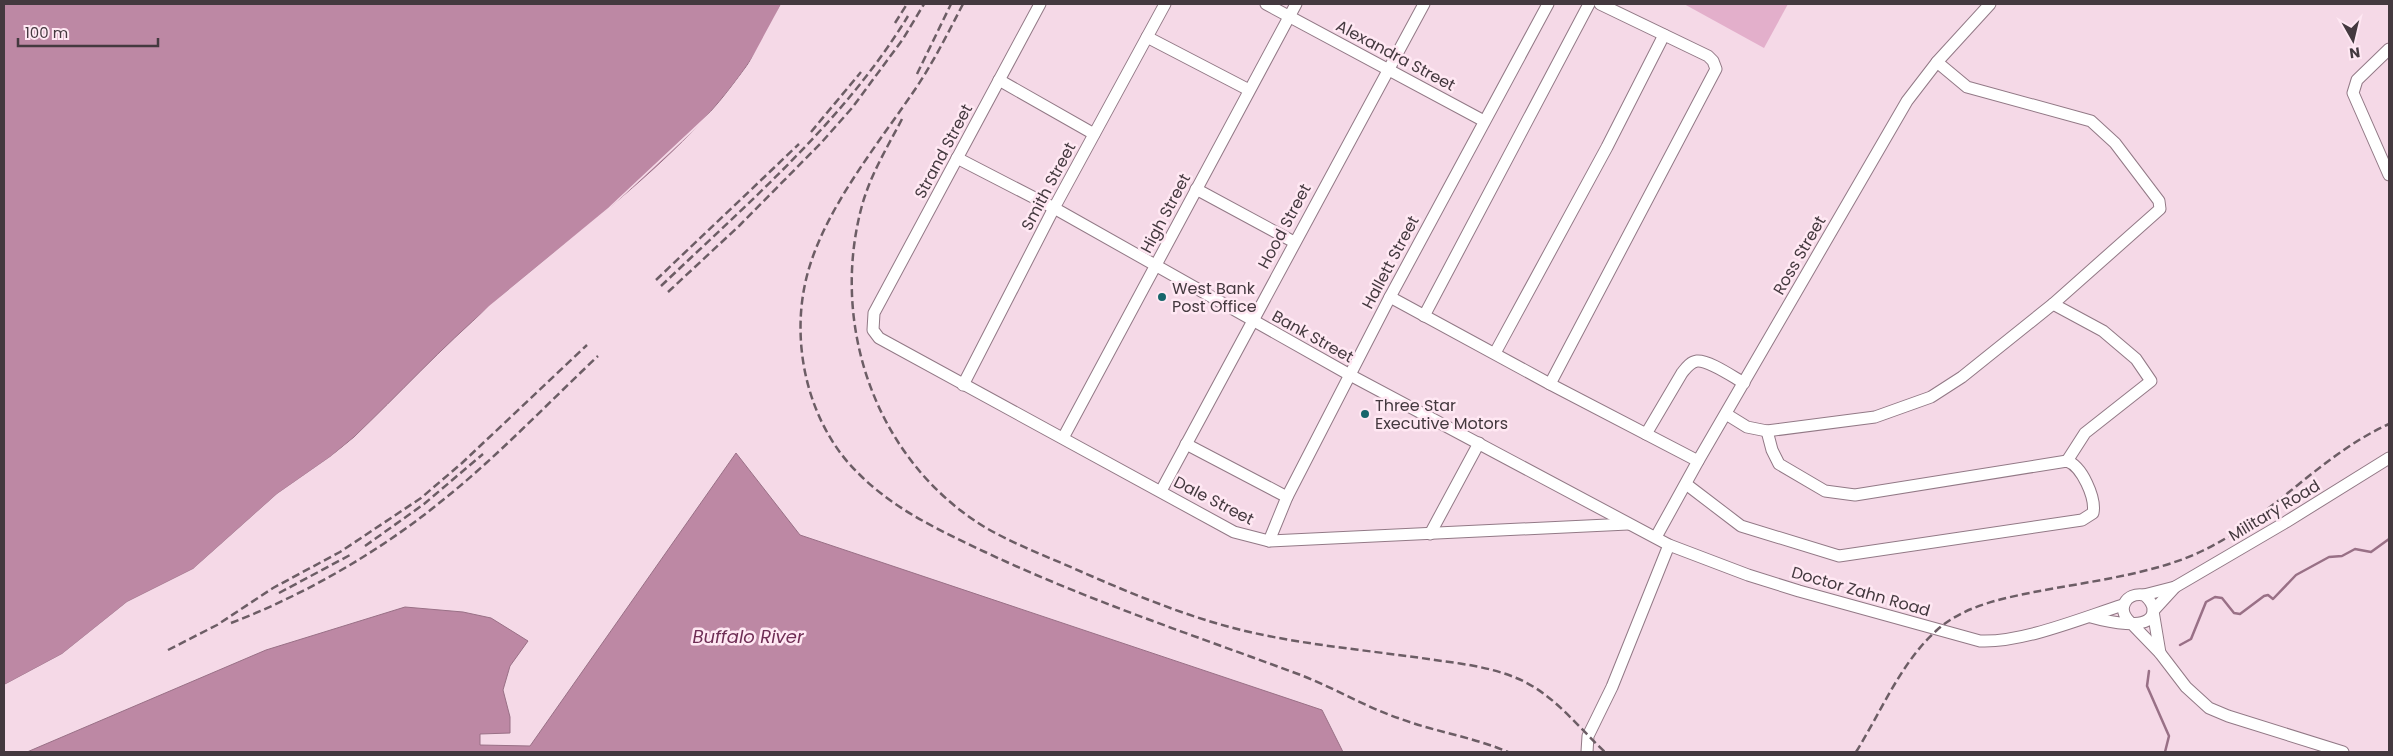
<svg xmlns="http://www.w3.org/2000/svg" width="2393" height="756" font-family="Poppins,sans-serif">
<style>
.pitch{fill:#e3afcb}
.water{fill:#bd88a4;stroke:#997086}
.pier{fill:#f5d9e7}
.lines{fill:none;stroke-linecap:round;stroke-linejoin:round}
.stream{stroke:#997086;stroke-width:2.5}
.minor-casing{stroke:#927986;stroke-width:13}
.minor{stroke:#fff;stroke-width:11}
.rail{stroke:#6c5d65;stroke-width:2.5;stroke-dasharray:8 4;stroke-linecap:butt}
.poi-dot{fill:#17656b;stroke:#ffe8f3;stroke-width:2}
.labels{text-anchor:middle;stroke-width:5;stroke-linejoin:round;paint-order:stroke}
.street-label{font-size:16px;fill:#44393f;stroke:#ffe8f3}
.poi-label{font-size:16px;fill:#44393f;stroke:#ffe8f3;text-anchor:start}
.water-label{font-size:18px;font-style:italic;fill:#6f2e55;stroke:#ffe8f3}
</style>
<rect width="100%" height="100%" fill="#f5d9e7"/>
<polygon class="pitch" points="1684,4 1788,4 1764,48"/>
<g class="water">
<path d="M4 4H781C729 128 589 220 490 306 442 347 399 394 354 437L330 457 277 494 193 569 127 602 62 654 4 685Z"/>
<polygon points="736,453 800,535 1322,710 1343,752 27,752 266,650 405,607 463,612 491,618 528,641 510,666 503,690 510,717 510,733 480,734 480,745 530,746"/>
</g>
<polygon class="pier" points="781,4 783,4 776,21 751,66 719,107 609,209 491,308 355,439 332,459 279,496 194,571 129,605 63,656 4,688 4,685 62,654 127,602 193,569 277,494 330,457 354,438 489,306 608,208 717,106 748,65"/>
<g class="lines">
<g class="stream">
<polyline points="2180,645 2191,639 2206,602 2215,597 2222,598 2234,613 2240,614 2264,596 2268,595 2273,599 2296,575 2329,557 2342,556 2355,549 2371,552 2389,539"/>
<polyline points="2149,671 2147,686 2169,736 2165,752"/>
</g>
<defs>
<g id="minor">
<polyline points="1040,4 874,313 873,330 879,338 1234,532 1269,541 1628,524"/>
<polyline points="1266,4 1484,121"/>
<polyline points="1147,37 1249,90"/>
<polyline points="2389,49 2357,80 2353,93 2389,175"/>
<polyline points="999,80 1094,134"/>
<path d="M957 158 1054 208 1350 375 1669 545 1748 575 1799 591 1980 641C2022 643 2082 618 2123 605"/>
<polyline points="1196,189 1294,242"/>
<polyline points="1390,297 1550,384 1698,461"/>
<polyline points="2053,304 2103,331 2136,359 2151,381 2085,433 2067,461"/>
<polyline points="1424,316 1589,4"/>
<polyline points="1495,353 1607,147 1664,35"/>
<polyline points="1550,384 1716,69 1713,61 1708,56 1600,4"/>
<polyline points="963,385 1054,208 1165,4"/>
<polyline points="1726,414 1747,427 1767,431 1875,417 1931,397 1962,377 2053,304 2160,209 2159,201 2115,143 2091,121 1967,87 1937,62"/>
<path d="M1646 434 1682 373C1686 368 1690 362 1697 361 1709 360 1733 377 1744 383"/>
<polyline points="1063,438 1296,4"/>
<polyline points="1186,444 1287,497"/>
<path d="M1686 484 1741 526 1839 556 2082 520 2093 513C2096 498 2082 466 2067 461L1855 495 1825 491 1779 464 1772 450 1767 431"/>
<polyline points="1161,491 1424,4"/>
<polyline points="1430,534 1479,443"/>
<polyline points="1656,537 1698,461 1907,101 1937,62 1990,4"/>
<polyline points="1269,541 1287,497 1390,297 1548,4"/>
<polyline points="2144,595 2175,587 2286,522 2389,458"/>
<path d="M2091 617C2105 621 2150 632 2153 612 2154 604 2149 599 2144 595 2126 592 2116 609 2130 622L2160 653 2186 687 2209 708 2228 716 2343 752"/>
<polyline points="2160,653 2153,611 2175,587"/>
<polyline points="1587,752 1588,736 1612,687 1669,545"/>
</g>
</defs>
<use href="#minor" class="minor-casing"/>
<use href="#minor" class="minor"/>
<g class="rail">
<path d="M963 4C949 31 935 59 918 85 878 145 820 213 805 284 791 350 810 427 859 474 895 510 939 530 985 552 1087 600 1193 635 1298 674 1333 687 1365 707 1401 719 1436 732 1473 737 1508 752"/>
<polyline points="895,23 907,4"/>
<polyline points="917,74 951,4"/>
<path d="M902 119C888 146 872 172 863 202 828 324 876 463 988 529 1018 546 1051 558 1082 572 1137 596 1195 620 1254 633 1313 646 1375 651 1435 660 1465 664 1496 668 1523 681 1556 697 1579 728 1605 752"/>
<polyline points="811,132 861,72"/>
<polyline points="656,280 799,144"/>
<path d="M661 286C750 201 844 121 908 16"/>
<polyline points="668,292 739,226 821,143 852,108 903,39 924,4"/>
<polyline points="365,546 424,504 483,454"/>
<polyline points="279,593 350,555"/>
<path d="M231 623C304 595 377 553 438 504 495 459 545 406 598 356"/>
<polyline points="168,650 217,625 273,588 340,552 421,498 462,463 587,345"/>
<path d="M1856 752C1881 712 1901 662 1937 630 1964 606 2000 599 2034 592 2086 582 2155 574 2202 551 2270 519 2320 455 2389 424"/>
</g>
</g>
<g class="poi-dot">
<circle cx="1162" cy="297" r="5"/>
<circle cx="1365" cy="414" r="5"/>
</g>
<g class="labels">
<g class="street-label">
<text transform="translate(1396 55) rotate(28)" y="6">Alexandra Street</text>
<text transform="translate(943 151) rotate(-62)" y="6">Strand Street</text>
<text transform="translate(1048 186) rotate(-62)" y="6">Smith Street</text>
<text transform="translate(1165 213) rotate(-62)" y="6">High Street</text>
<text transform="translate(1284 226) rotate(-62)" y="6">Hood Street</text>
<text transform="translate(1799 255) rotate(-60)" y="6">Ross Street</text>
<text transform="translate(1390 262) rotate(-62)" y="6">Hallett Street</text>
<text transform="translate(1313 336) rotate(29)" y="6">Bank Street</text>
<text transform="translate(1214 500) rotate(27)" y="6">Dale Street</text>
<text transform="translate(2274 510) rotate(-31)" y="6">Military Road</text>
<text transform="translate(1861 591) rotate(16)" y="6">Doctor Zahn Road</text>
</g>
<g class="poi-label">
<text x="1172" y="294">West Bank<tspan x="1172" dy="18">Post Office</tspan></text>
<text x="1375" y="411">Three Star<tspan x="1375" dy="18">Executive Motors</tspan></text>
</g>
<g class="water-label">
<text x="748" y="643">Buffalo River</text>
</g>
</g>
<rect width="2393" height="756" fill="none" stroke="#44393f" stroke-width="10"/>
<g transform="translate(2353 40) rotate(172)" stroke="#ffe8f3" stroke-width="4" paint-order="stroke">
<path d="M0-4L9 19L0 12L-9 19Z" fill="#44393f"/>
<text y="-8" font-size="14" font-weight="bold" text-anchor="middle" fill="#44393f">N</text>
</g>
<path d="M18 38v8h140v-8" fill="none" stroke="#44393f" stroke-width="2.5"/>
<text x="25" y="38" font-size="15" fill="#44393f" stroke="#ffe8f3" stroke-width="4" paint-order="stroke">100 m</text>
</svg>
